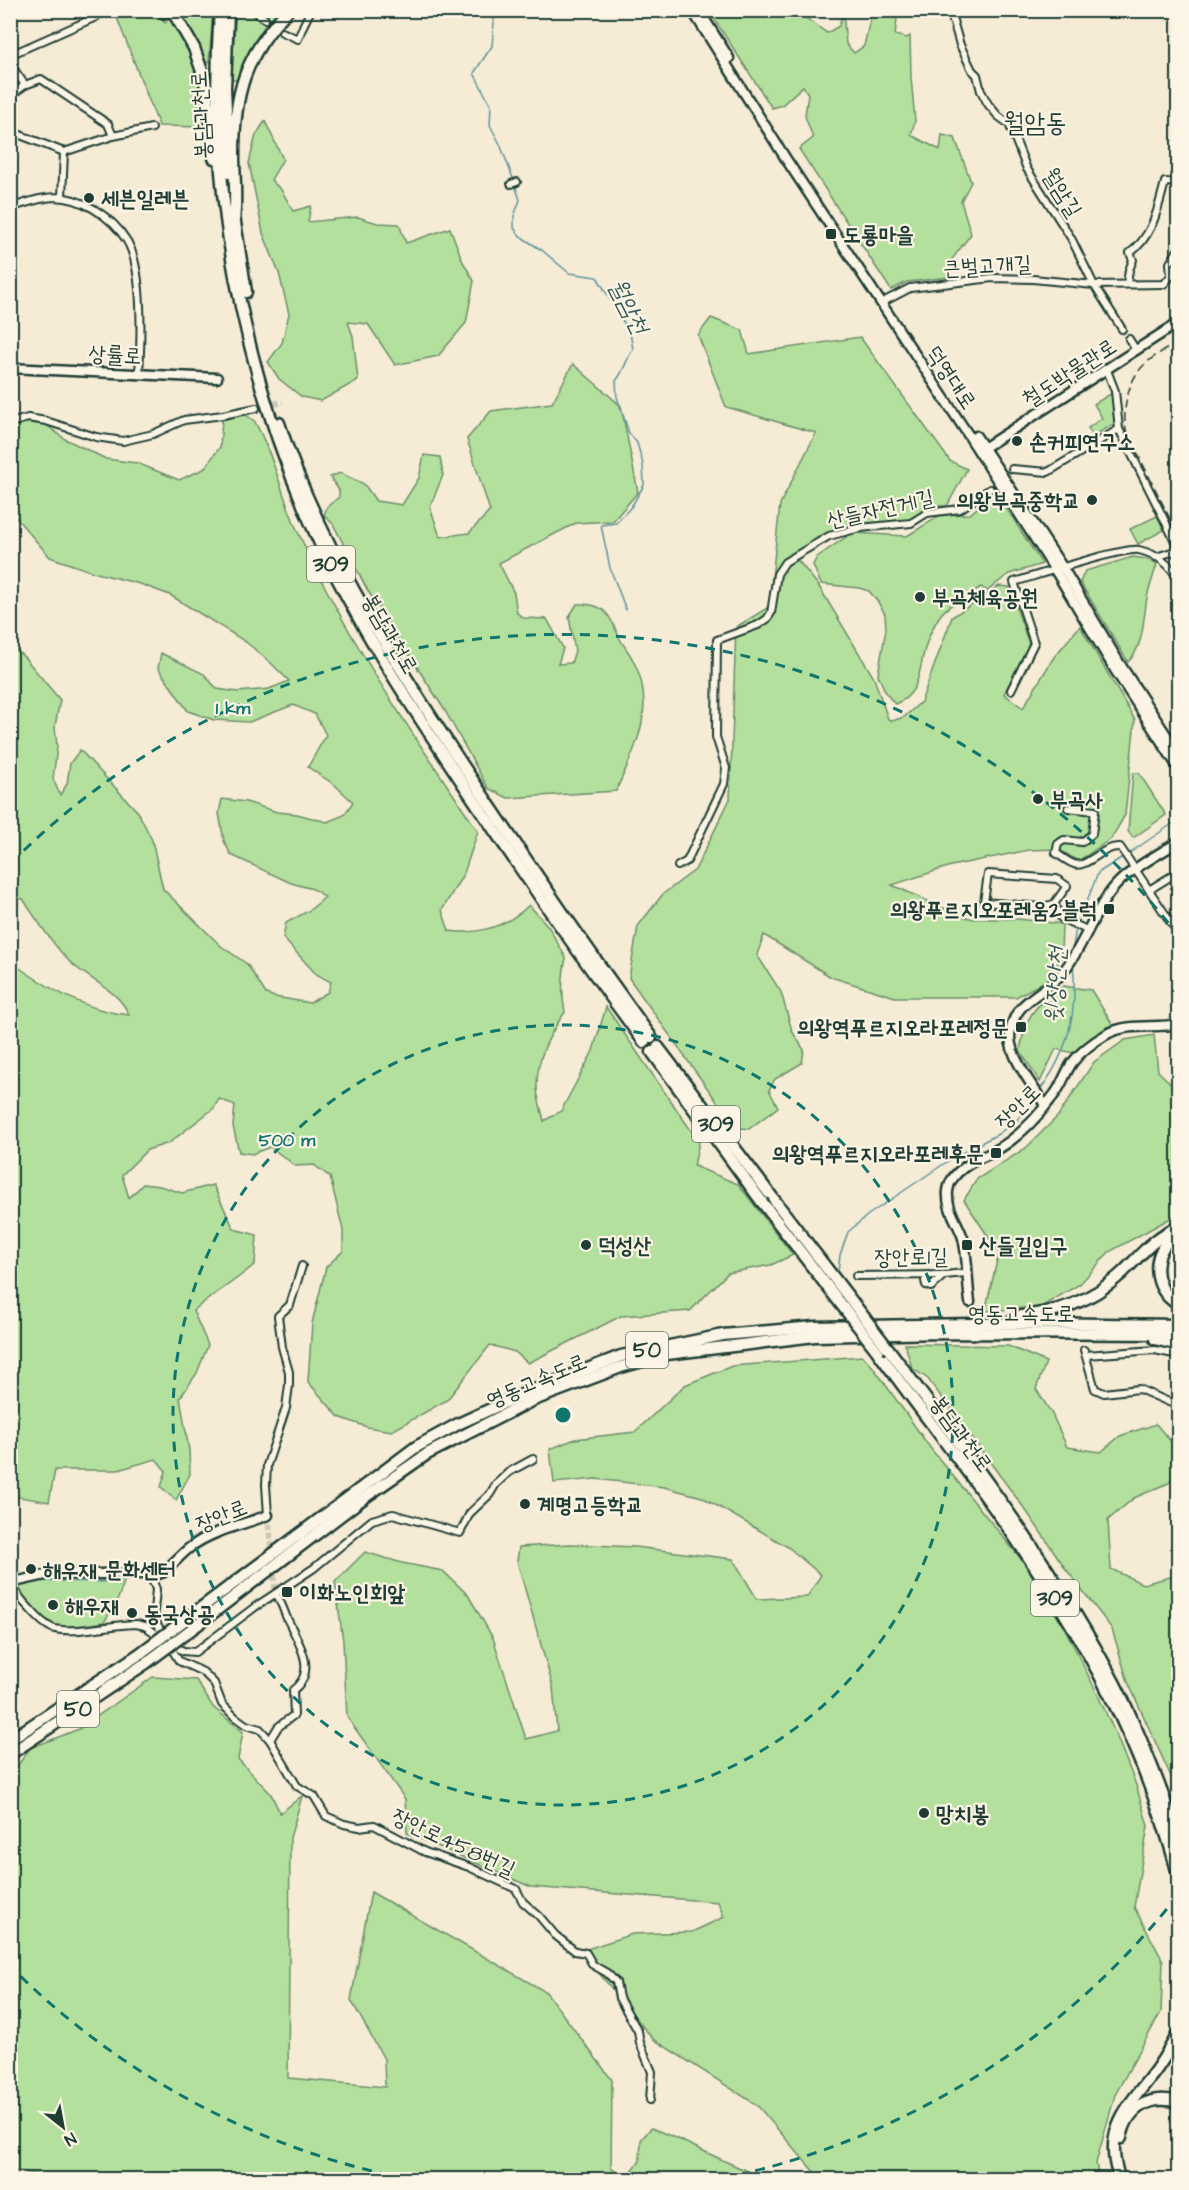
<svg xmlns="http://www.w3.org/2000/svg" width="1189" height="2190" font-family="'Architects Daughter','Poor Story',sans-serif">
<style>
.green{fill:#b4e09e;stroke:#6a8e69;stroke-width:1.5}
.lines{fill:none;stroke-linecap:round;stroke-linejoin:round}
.stream{stroke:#5b949d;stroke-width:1.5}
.street-tunnel{stroke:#cbc8b5;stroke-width:6;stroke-dasharray:6 3;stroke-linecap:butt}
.street-casing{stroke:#1f3d34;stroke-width:10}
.secondary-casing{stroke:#1f3d34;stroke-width:13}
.highway-casing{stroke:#1f3d34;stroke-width:15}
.street{stroke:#fcf5e5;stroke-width:6}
.secondary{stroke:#fcf5e5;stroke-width:8}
.highway{stroke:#fcf5e5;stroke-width:10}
.rail{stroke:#1f3d34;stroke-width:1.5;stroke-dasharray:9 4.5;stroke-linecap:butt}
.highway-bridge-casing{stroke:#1f3d34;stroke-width:15;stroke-linecap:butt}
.highway-bridge{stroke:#fcf5e5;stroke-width:10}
.ring{fill:none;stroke:#0f766e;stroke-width:3;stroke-dasharray:10 8}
.poi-dot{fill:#1f3d34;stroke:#fcf5e5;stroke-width:2}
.labels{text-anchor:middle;stroke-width:4.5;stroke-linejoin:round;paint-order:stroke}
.shield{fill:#fcf5e5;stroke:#617469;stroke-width:1.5}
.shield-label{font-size:21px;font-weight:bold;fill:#1f3d34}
.street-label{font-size:22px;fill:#1f3d34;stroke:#fcf5e5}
.poi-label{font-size:22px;font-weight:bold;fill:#1f3d34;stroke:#fcf5e5;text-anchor:start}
.water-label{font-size:24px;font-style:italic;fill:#335a57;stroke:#fcf5e5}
.quarter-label{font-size:26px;fill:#1f3d34;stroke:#fcf5e5}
.centre{fill:#0f766e;stroke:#fcf5e5;stroke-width:3}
.ring-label{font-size:18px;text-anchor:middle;font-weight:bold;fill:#0f766e;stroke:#fcf5e5;stroke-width:4.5;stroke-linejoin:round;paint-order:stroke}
</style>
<rect width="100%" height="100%" fill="#f6ebd5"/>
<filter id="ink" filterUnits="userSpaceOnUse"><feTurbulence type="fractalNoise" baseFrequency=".0167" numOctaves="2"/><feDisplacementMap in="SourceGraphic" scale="12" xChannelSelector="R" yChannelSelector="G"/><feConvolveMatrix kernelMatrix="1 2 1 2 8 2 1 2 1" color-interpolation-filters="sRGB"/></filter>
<g filter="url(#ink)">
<g class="green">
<polygon points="114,10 154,11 165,23 172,18 190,49 198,74 202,127 159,126"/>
<polygon points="178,11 213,11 209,62 201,61 198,46"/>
<polygon points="236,11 283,11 238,81 231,79"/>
<polygon points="709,11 798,11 800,14 827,33 839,26 843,11 846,44 854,53 864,46 872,11 898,11 895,35 907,38 910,36 911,77 915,121 911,135 940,150 942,135 955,138 971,182 961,201 971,234 950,262 949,277 907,282 891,290 799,149 813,138 805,116 808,94 803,86 782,105 772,108"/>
<polygon points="265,121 283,159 271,180 282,191 293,211 311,206 308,222 358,217 377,223 399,224 406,243 450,228 463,262 474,281 466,323 438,356 395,365 368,324 348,322 353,336 358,380 321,401 302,397 279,379 268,362 282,343 289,314 279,273 263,233 249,163 256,135"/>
<polygon points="711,318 742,330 749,354 860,337 950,461 967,469 947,506 934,506 910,521 862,524 826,534 796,558 818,585 874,678 888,719 892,721 904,717 921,702 952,617 999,586 1009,587 1029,644 1004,694 1023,708 1054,657 1080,626 1135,720 1125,815 1111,839 1078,861 1058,849 1029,850 951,866 892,885 961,916 974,919 1018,919 1062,924 1061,956 1053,977 1016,997 895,997 831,977 764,935 757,955 781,992 792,1031 804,1050 802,1063 775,1079 769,1090 778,1107 749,1129 735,1127 629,978 638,926 663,894 695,870 730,799 736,627 769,607 780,504 816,433 726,407 698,335"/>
<path d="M573 364 621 406 638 492 613 521 576 523 499 563 514 593 517 613 524 618 547 619 563 648 558 664 571 663 575 651 569 617 577 604C605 603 609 614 619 637 623 645 629 652 633 660 658 707 635 748 616 791L508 798 488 788 444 709 368 591 333 524 324 515 327 507 339 497V490L330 477 340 473 364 484 376 501 402 505 419 478 424 455 440 457 443 475 430 507 440 537 469 533 490 511 467 439 491 411 552 403Z"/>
<polygon points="1112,393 1114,424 1093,436 1088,428 1102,418 1094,404"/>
<path d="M244 414C248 417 252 418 255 422 274 456 282 497 298 532 346 638 413 735 478 831L464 873 442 910 449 931C478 935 508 926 529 905L548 926 566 958C562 976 561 994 565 1012 549 1035 536 1059 537 1088 537 1098 542 1110 544 1121L561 1111 593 1051 606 1007 699 1142 694 1166 738 1184 793 1255 771 1265 728 1273 690 1311 621 1316 528 1363 515 1352 490 1345 447 1400 392 1431 367 1427 339 1417 308 1382 312 1323 326 1267 343 1251V1230L330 1177 314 1165 296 1166 270 1147 252 1154 239 1152 233 1126 235 1105 219 1099 214 1108 169 1143 147 1150 122 1175 129 1198 143 1184 160 1186 182 1193 213 1185 234 1229 257 1235 255 1264C236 1281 213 1294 193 1311L208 1345 197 1373 180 1398 189 1450 190 1474 176 1500 161 1487 166 1471 156 1459 118 1470H55L49 1502 14 1496 17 1474 10 1462 11 962C46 987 85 1011 129 1015 119 989 86 979 68 960 50 941 37 920 23 899L11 897 10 747 16 741 11 734 10 644 25 658 60 700 55 726 57 747 53 779 60 795 67 784 70 763 80 750 138 812 152 840 163 889 221 946 247 964 266 994 275 997 310 1003 328 992 331 982 316 974 283 938 286 923 310 910 325 897 313 889 291 883 231 855 224 841 219 813 222 799 246 802 277 812 297 814 327 822 344 815 353 802 335 785 308 767 326 735 315 714 293 705 249 722 214 720 188 711 158 668 161 653 204 674 217 689 238 692 269 689 289 681 271 663 246 642 170 595 140 584 93 572 50 557 11 512V424L18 422 45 424 65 439 106 459 137 463 179 480 204 469 220 447 222 420Z"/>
<path d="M996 492 1042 564 1009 574 987 591 981 587C967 596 948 604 939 617 932 628 926 643 923 656 919 676 917 696 895 704L886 693 878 675 886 629 885 614 878 602 869 591 859 588 821 584 813 565 817 557 852 533 907 536 941 515 970 514Z"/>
<polygon points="1157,516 1164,530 1138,544 1130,529"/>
<path d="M1133 557 1147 559 1157 564C1154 574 1151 583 1148 593 1143 614 1145 646 1128 662L1080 582 1085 571Z"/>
<polygon points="1133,773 1139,773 1166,815 1133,838 1128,831"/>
<path d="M1064 986 1091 990 1111 1022 1113 1027 1091 1038 1074 1053 1056 1049 1040 1082 1020 1051C1025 1016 1034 1005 1064 986Z"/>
<polygon points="1154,1035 1158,1071 1178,1091 1178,1214 1109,1252 1080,1284 1041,1307 985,1311 999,1253 964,1200 977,1179 1026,1148 1058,1116 1094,1062 1125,1040"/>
<polygon points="905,1344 1008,1346 1046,1362 1036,1389 1052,1414 1067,1447 1101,1452 1120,1436 1156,1424 1173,1444 1178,1470 1169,1483 1134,1498 1108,1520 1111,1569 1143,1584 1178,1575 1178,1792 1128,1682 1112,1629 1066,1569 1027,1512 928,1379 912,1368"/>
<polygon points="863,1356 873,1367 931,1449 1026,1565 1066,1631 1096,1691 1117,1737 1136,1785 1148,1826 1134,1907 1163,1961 1161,2012 1115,2095 1096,2163 1099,2179 820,2179 757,2105 653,2039 581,1951 632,1934 692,1932 724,1917 718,1902 531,1887 407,1833 405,1799 347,1717 343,1641 335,1582 365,1552 402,1563 443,1571 468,1595 493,1638 526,1739 557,1731 553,1687 517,1561 519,1547 570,1544 635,1547 733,1559 757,1599 807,1597 821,1575 788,1547 702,1497 664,1487 596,1479 554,1483 550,1449 575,1439 635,1432 685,1385 732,1366"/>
<path d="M50 1577H126L116 1604 104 1622C92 1623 68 1629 57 1626 37 1621 24 1600 15 1583Z"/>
<path d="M153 1677 196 1680 213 1707 243 1732 238 1759 271 1794 280 1813 302 1796 290 1838 288 2078 385 2087 384 2059 351 2000 371 1892 546 1992 612 2080 611 2168 626 2178 640 2161 641 2140 651 2128C691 2143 726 2164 767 2179L46 2180 48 2177 25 2172 11 2171V1775L30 1748 79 1729Z"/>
</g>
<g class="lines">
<g class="stream">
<polyline points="495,10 492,46 474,73 491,106 490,125 500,144 514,181"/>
<path d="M515 185 520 200 514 216V228L520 236 543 251 569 273 597 277 630 333 633 349C626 360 624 371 616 381L617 397 629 433 637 443 643 464 644 485 631 507 616 523 601 525 610 568 626 610"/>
<polyline points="1128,854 1178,820"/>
<polyline points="1078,924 1098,873 1124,856"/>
<polyline points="1072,953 1076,928"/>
<path d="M1039 1091C1069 1053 1078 1011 1073 964"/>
<polyline points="838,1271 840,1255 848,1232 868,1215 954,1157 998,1134 1016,1121 1035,1098"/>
<polyline points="17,1586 44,1581 120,1582"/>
</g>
<g class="street-tunnel">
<polyline points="1122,329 1129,339"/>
<polyline points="256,408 283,402"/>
<polyline points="990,489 1012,469"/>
<polyline points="268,1515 272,1556"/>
<polyline points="273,1566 276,1594"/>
</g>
<defs>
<g id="street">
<polyline points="160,10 164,15 168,13"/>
<polyline points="253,10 265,19"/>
<polyline points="950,10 960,45 972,70 977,75 981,91 988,104 998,116 1009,124 1027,169 1071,238 1094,285 1122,329"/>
<polyline points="282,32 298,39 304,24 311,10"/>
<polyline points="10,55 96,17 92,10"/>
<polyline points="10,64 25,85"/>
<polyline points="10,96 25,85 41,79 108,124 113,136"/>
<polyline points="10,131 64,152 62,197"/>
<polyline points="64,152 113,136 152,128"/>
<polyline points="511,184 517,182"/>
<path d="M10 208C42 197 63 190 94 209 107 217 119 228 127 241 144 270 141 339 139 373"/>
<path d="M1127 284 1129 270 1133 260 1130 253C1153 236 1158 208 1165 182L1178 183"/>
<polyline points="881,303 910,288 992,278 1033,279 1094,285 1164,284 1171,276 1170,263 1178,250"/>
<polyline points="1129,339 1136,350"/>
<polyline points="1107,370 1115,391 1119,429 1178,547"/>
<polyline points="10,423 28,418 46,421 96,437 123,441 153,434 184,420 223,415 256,408"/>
<polyline points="1012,469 1048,472 1119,429"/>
<polyline points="1156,557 1178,550"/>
<path d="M1011 690 1034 643 1014 582C1035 576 1123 547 1139 550 1156 554 1170 564 1178 579"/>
<path d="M1068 808 1095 811 1092 834 1082 842 1064 840 1058 844 1056 853C1062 857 1068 862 1074 864 1087 869 1103 845 1120 847L1178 933"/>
<polyline points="678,866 687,861 724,784 726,768 716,737 717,640 758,625 767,619 771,613 777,574 785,562 829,536 860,528 911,523 927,513 960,509 990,489"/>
<polyline points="1149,890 1178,872"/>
<polyline points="1054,904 1041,907 984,902 988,874 1057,879 1067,886 1054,904 1061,918 1089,931"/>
<polyline points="1169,920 1178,914"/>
<polyline points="928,1275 925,1281 926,1285 931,1287 944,1275"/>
<polyline points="856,1276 944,1275 966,1273"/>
<polyline points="1084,1350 1095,1389 1104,1393 1139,1389 1178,1406"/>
<polyline points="1086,1355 1155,1350 1178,1355"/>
<polyline points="268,1515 266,1485 267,1465 286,1408 289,1385 289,1372 282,1347 278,1316 290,1305 302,1266"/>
<polyline points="150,1575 156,1589 154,1611 157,1624 179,1661 203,1672 214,1683 222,1704 235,1717 246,1725 260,1729 270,1740 297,1786 314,1796 326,1816 344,1824 359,1827 374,1825 425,1852 469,1867 516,1889 523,1902 539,1916 555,1935 575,1951 586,1953 593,1965 607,1973 616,1982 619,1998 638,2031 640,2043 652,2072 650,2100"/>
<path d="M11 1583C16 1593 22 1601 30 1609 36 1616 43 1624 52 1628 71 1635 114 1624 136 1624L145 1626 162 1638"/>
<polyline points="171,1643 183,1651 195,1652 255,1607 314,1568 372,1520 393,1514 460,1533 470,1513 490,1494 496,1484 509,1472 533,1459"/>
<path d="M270 1740 278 1727 294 1715 293 1690C320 1670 296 1639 286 1616 283 1608 281 1602 276 1594"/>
</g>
<g id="secondary">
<polyline points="692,10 786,159 969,436 1055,570 1115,670 1178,767"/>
<polyline points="699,10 729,58"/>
<polyline points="10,368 217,378"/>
<polyline points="976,436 1063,568 1120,664 1178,753"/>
<polyline points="979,451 1178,323"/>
<path d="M1045 1105C1034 1088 1010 1057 1010 1037 1011 1000 1045 995 1063 972 1085 945 1094 908 1118 883 1132 868 1161 853 1178 842"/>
<path d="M970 1302C967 1281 968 1258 963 1238 958 1222 946 1209 948 1191 950 1171 975 1160 991 1153 1017 1140 1037 1118 1054 1095 1062 1085 1065 1073 1072 1063 1080 1052 1095 1041 1107 1034 1129 1022 1155 1029 1178 1024"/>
<path d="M10 1583 50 1574H158L164 1572C173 1564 182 1553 192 1546 214 1530 243 1525 268 1515"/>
</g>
<g id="highway">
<polyline points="172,10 194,48 205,80 214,158"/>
<path d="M220 10C207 185 241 365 312 526 357 627 420 720 482 812 534 889 588 967 644 1042"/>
<polyline points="228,10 225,88 229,173"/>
<polyline points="234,216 246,292"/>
<path d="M234 220C237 198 234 177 234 154 234 93 245 55 288 10"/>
<path d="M279 423C317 541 385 646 452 749 516 846 582 942 651 1037"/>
<polyline points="658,1047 775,1201"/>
<polyline points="652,1052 762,1202"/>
<path d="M1177 1234C1150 1249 1151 1290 1178 1304"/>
<path d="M1015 1317C1056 1313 1091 1302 1121 1274 1140 1256 1154 1237 1178 1227"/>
<polyline points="1155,1339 1178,1345"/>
<path d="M890 1351C969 1457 1052 1564 1114 1682 1140 1732 1160 1785 1178 1838"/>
<path d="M878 1352C939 1436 1007 1519 1061 1608 1112 1690 1153 1780 1178 1874"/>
<polyline points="190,1616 416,1447 458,1424 526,1393 621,1356 723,1335 814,1327 1027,1323 1178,1325"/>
<polyline points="197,1625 358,1502 427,1454 531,1401 621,1367 667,1354 815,1336 939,1333 1178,1334"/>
<polyline points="10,1740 138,1655"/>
<polyline points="10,1754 146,1663"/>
<path d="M1121 2138C1127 2108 1149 2094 1178 2102"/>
<path d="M1120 2180C1102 2132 1126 2108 1153 2074 1163 2061 1170 2048 1178 2034"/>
</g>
</defs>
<use href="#street" class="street-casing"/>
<use href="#secondary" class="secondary-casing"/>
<use href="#highway" class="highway-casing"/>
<use href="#street" class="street"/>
<use href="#secondary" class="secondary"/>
<use href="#highway" class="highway"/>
<path class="rail" d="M1178 341C1167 349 1153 356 1143 366 1128 381 1122 409 1126 430L1178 535"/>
<defs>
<g id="highway-bridge">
<polyline points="775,1201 890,1351"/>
<polyline points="762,1202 878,1352"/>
<polyline points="138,1655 190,1616"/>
<polyline points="146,1663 197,1625"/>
</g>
</defs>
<use href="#highway-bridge" class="highway-bridge-casing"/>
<use href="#highway-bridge" class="highway-bridge"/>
</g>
</g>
<g class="ring">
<circle cx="563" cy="1415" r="390"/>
<path d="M1178 1895A780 780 0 0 1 719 2179M407 2179A780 780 0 0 1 11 1967M11 863A780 780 0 0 1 1178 935"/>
</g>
<g class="poi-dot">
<circle cx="89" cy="198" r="6"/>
<rect x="825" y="228" width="12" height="12" rx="3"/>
<circle cx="1017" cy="441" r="6"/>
<circle cx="1092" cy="500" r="6"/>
<circle cx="920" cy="597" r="6"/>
<circle cx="1038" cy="799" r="6"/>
<rect x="1103" y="903" width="12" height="12" rx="3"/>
<rect x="1015" y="1021" width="12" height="12" rx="3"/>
<rect x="990" y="1147" width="12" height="12" rx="3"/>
<circle cx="586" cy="1245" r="6"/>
<rect x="961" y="1239" width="12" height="12" rx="3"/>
<circle cx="525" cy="1504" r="6"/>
<circle cx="31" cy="1569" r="6"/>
<rect x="281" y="1586" width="12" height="12" rx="3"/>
<circle cx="53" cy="1605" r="6"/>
<circle cx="132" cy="1613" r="6"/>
<circle cx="924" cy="1813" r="6"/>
</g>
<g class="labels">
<g class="shield">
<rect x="307" y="546" width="48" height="36" rx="4.5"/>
<rect x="692" y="1106" width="48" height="36" rx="4.5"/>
<rect x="626" y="1332" width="42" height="36" rx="4.5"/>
<rect x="1031" y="1580" width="48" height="36" rx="4.5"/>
<rect x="57" y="1691" width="42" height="36" rx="4.5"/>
</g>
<g class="shield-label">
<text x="331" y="571">309</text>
<text x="716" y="1131">309</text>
<text x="647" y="1357">50</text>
<text x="1055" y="1605">309</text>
<text x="78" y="1716">50</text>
</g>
<g class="street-label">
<text transform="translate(200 115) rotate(-93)" y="8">봉담과천로</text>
<text transform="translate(1063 192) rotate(58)" y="8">월암길</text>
<text transform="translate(987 265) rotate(-3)" y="8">큰벌고개길</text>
<text transform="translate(115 354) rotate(3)" y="8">상률로</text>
<text transform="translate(1069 372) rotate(-33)" y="8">철도박물관로</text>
<text transform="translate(952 377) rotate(56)" y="8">덕영대로</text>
<text transform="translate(880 508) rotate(-13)" y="8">산들자전거1길</text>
<text transform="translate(391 633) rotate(60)" y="8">봉담과천로</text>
<text transform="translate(1017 1106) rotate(-45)" y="8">장안로</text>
<text transform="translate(911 1256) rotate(-1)" y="8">장안로1길</text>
<text x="1021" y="1321">영동고속도로</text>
<text transform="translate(536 1380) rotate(-23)" y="8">영동고속도로</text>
<text transform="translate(962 1433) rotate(54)" y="8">봉담과천로</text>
<text transform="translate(221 1515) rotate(-22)" y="8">장안로</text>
<text transform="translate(454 1842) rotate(25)" y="8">장안로458번길</text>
</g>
<g class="poi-label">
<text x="101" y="206">세븐일레븐</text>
<text x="843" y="242">도룡마을</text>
<text x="1029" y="449">손커피연구소</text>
<text x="1080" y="508" text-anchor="end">의왕부곡중학교</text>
<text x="932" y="605">부곡체육공원</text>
<text x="1050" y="807">부곡사</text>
<text x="1097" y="917" text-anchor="end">의왕푸르지오포레움2블럭</text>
<text x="1009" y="1035" text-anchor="end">의왕역푸르지오라포레정문</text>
<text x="984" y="1161" text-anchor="end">의왕역푸르지오라포레후문</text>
<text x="598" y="1253">덕성산</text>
<text x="979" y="1253">산들길입구</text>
<text x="537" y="1512">계명고등학교</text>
<text x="43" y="1577">해우재 문화센터</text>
<text x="299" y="1600">이화노인회앞</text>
<text x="65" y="1613">해우재</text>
<text x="144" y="1621">동국상공</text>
<text x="936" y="1821">망치봉</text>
</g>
<g class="water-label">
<text transform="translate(629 306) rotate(63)" y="8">월암천</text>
<text transform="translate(1055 985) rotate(-87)" y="8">윗장안천</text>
</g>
<g class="quarter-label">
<text x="1035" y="131">월암동</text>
</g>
</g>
<circle cx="563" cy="1415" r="9" class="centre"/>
<g class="ring-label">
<text x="233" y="714">1 km</text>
<text x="287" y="1146">500 m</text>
</g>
<rect width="1189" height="2190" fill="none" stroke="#fcf5e5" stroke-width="36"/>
<rect x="18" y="18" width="1153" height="2154" fill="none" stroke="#1f3d34" stroke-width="2" filter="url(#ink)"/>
<g transform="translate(63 2127) rotate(149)" stroke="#fcf5e5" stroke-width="4.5" paint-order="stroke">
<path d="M0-4.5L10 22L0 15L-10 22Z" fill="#1f3d34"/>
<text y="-9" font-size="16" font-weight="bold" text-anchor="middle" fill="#1f3d34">N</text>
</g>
</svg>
